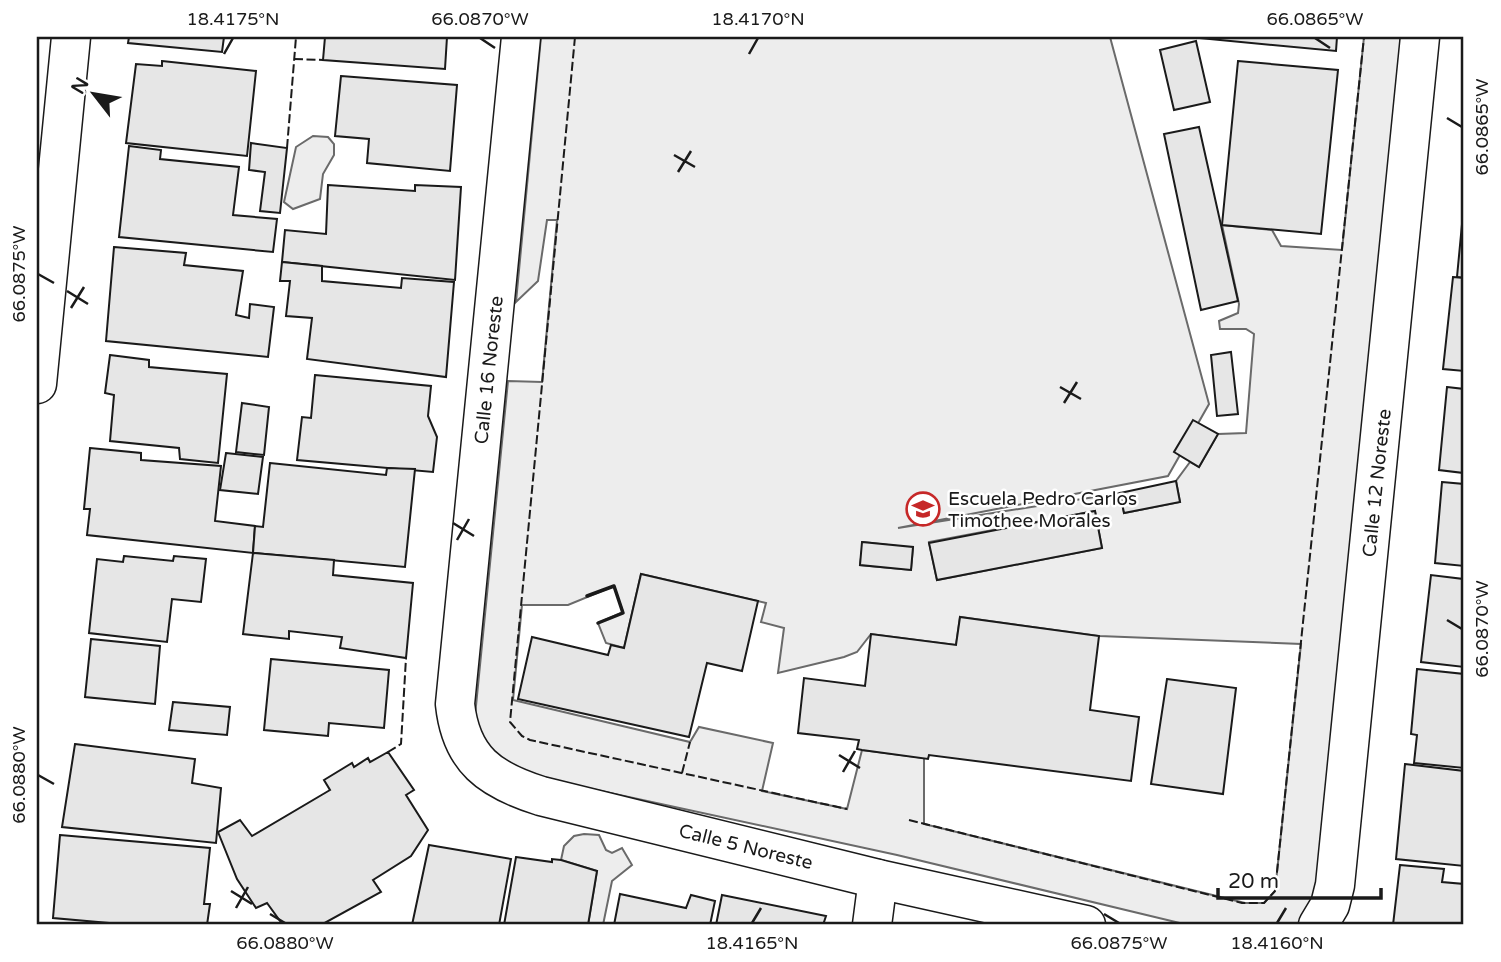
<svg xmlns="http://www.w3.org/2000/svg" width="1501" height="962" font-family="'Varela Round',sans-serif">
<style>
.built{fill:#ededed;stroke:#6a6a6a;stroke-width:2;fill-rule:evenodd}
.building{fill:#e6e6e6;stroke:#1a1a1a;stroke-width:2}
.lines{fill:none;stroke-linecap:round;stroke-linejoin:round}
.minor-casing{stroke:#1a1a1a;stroke-width:41}
.minor{stroke:#fff;stroke-width:38}
.fence{stroke:#1a1a1a;stroke-width:2;stroke-dasharray:9 3.5;stroke-linecap:butt}
.wall{stroke:#1a1a1a;stroke-width:3.5}
.ticks{fill:none;stroke:#1a1a1a;stroke-width:2.5}
.labels{text-anchor:middle;stroke-width:5;stroke-linejoin:round;paint-order:stroke}
.street-label{font-size:19px;fill:#1a1a1a;stroke:#fff}
.poi-label{font-size:19px;fill:#1a1a1a;stroke:#fff;text-anchor:start}
.neatline{fill:none;stroke:#1a1a1a;stroke-width:2.5}
.ticks-label{font-size:18px;text-anchor:middle;fill:#1a1a1a}
</style>
<rect width="100%" height="100%" fill="#fff"/>
<g class="built">
<path d="M541 37H1110L1209 404 1168 476 898 528 1120 493 1124 513 1180 502 1176 481 1190 462 1199 467 1218 434 1246 433 1254 334 1246 329H1220L1219 321 1238 313 1239 304 1222 225 1272 230 1281 246 1342 250 1364 37H1401L1318 886 1301 923 1188 925 897 855 527 775 486 749 475 716 508 381 542 382 557 220H547L538 281 516 302ZM1095 511 1102 548 937 580 929 542ZM863 542 913 548 911 570 860 565ZM641 574 766 603 761 622 784 628 778 673 844 657 857 652 871 634 956 645 960 617 1099 636 1301 644 1275 891 1264 903H1245L924 824V758L862 750 847 809 762 791 773 743 699 727 690 742 513 700 522 605H568L614 586 623 612 598 623 606 643 624 648Z"/>
<polygon points="313,136 328,137 334,144 334,155 323,174 320,199 293,209 284,202 296,147"/>
<polygon points="584,834 599,835 606,850 612,853 622,848 632,865 612,881 603,925 588,925 597,871 561,860 564,846 574,836"/>
</g>
<g class="building">
<polygon points="129,37 224,37 222,52 128,43"/>
<polygon points="325,37 447,37 445,69 323,60"/>
<polygon points="1189,37 1337,37 1336,51"/>
<polygon points="1196,41 1210,102 1174,110 1160,50"/>
<polygon points="162,61 256,71 247,156 126,143 136,64 162,66"/>
<polygon points="1238,61 1338,70 1321,234 1222,225"/>
<polygon points="341,76 457,85 450,171 367,163 369,139 335,136"/>
<polygon points="1199,127 1238,301 1201,310 1164,134"/>
<polygon points="251,143 287,148 280,213 260,211 265,172 249,170"/>
<polygon points="129,146 161,150 160,159 239,167 233,215 277,219 273,252 119,237"/>
<polygon points="328,185 415,191 415,185 461,187 455,280 282,262 285,230 326,234"/>
<polygon points="1464,203 1464,278 1457,277"/>
<polygon points="114,247 186,253 184,265 243,271 236,315 249,318 250,304 274,307 268,357 106,341"/>
<polygon points="282,262 322,266 322,281 401,288 402,278 454,282 446,377 307,359 312,318 286,316 290,281 280,281"/>
<polygon points="1453,277 1464,278 1464,371 1443,369"/>
<polygon points="1231,352 1238,414 1217,416 1211,355"/>
<polygon points="110,355 149,360 149,367 227,374 218,463 180,459 179,448 110,441 114,395 105,393"/>
<polygon points="315,375 431,386 428,416 437,437 433,472 297,460 302,417 311,418"/>
<polygon points="1447,387 1464,389 1464,473 1439,470"/>
<polygon points="242,403 269,407 264,455 236,452"/>
<polygon points="1193,420 1218,434 1199,467 1174,452"/>
<polygon points="90,448 141,453 141,460 221,466 215,521 255,526 253,553 87,535 90,509 84,509"/>
<polygon points="226,453 263,457 258,494 220,490"/>
<polygon points="270,463 386,475 387,468 415,469 405,567 253,553 255,526 263,527"/>
<polygon points="1176,481 1180,502 1124,513 1120,493"/>
<polygon points="1442,482 1464,484 1464,566 1435,563"/>
<polygon points="1095,511 1102,548 937,580 929,543"/>
<polygon points="862,542 913,547 911,570 860,565"/>
<polygon points="253,553 334,560 333,575 413,583 406,658 340,648 342,637 289,631 289,639 243,634"/>
<polygon points="124,556 173,561 174,556 206,559 201,602 172,599 167,642 89,633 97,559 123,562"/>
<polygon points="641,574 758,601 742,671 707,663 689,737 518,699 532,637 608,655 611,645 624,648"/>
<polygon points="1464,574 1464,667 1421,662 1431,575 1464,579"/>
<polygon points="960,617 1099,636 1090,710 1139,717 1131,781 929,755 928,759 862,750 857,749 859,740 798,733 804,678 865,686 871,634 956,645"/>
<polygon points="91,639 160,646 155,704 85,697"/>
<polygon points="271,659 389,670 384,728 329,723 328,736 264,730"/>
<polygon points="1417,669 1464,674 1464,768 1414,763 1417,735 1411,734"/>
<polygon points="1167,679 1236,688 1223,794 1151,784"/>
<polygon points="173,702 230,707 227,735 169,730"/>
<polygon points="75,744 195,759 192,783 221,788 216,843 62,827"/>
<polygon points="388,752 414,790 406,795 428,830 411,856 373,880 381,892 321,925 283,925 267,903 256,908 237,879 218,832 240,820 252,836 330,790 324,780 352,763 354,767 368,758 370,762"/>
<polygon points="1405,764 1464,771 1464,866 1396,859"/>
<polygon points="60,835 210,848 204,904 210,904 207,925 132,925 53,918"/>
<polygon points="429,845 511,859 499,925 412,925"/>
<polygon points="516,857 552,862 552,859 561,860 597,871 588,925 504,925"/>
<polygon points="1400,865 1444,869 1442,882 1464,884 1464,925 1393,925"/>
<polygon points="620,894 686,908 691,895 715,901 710,925 614,925"/>
<polygon points="722,895 826,916 823,925 716,925"/>
</g>
<g class="lines">
<defs>
<g id="minor">
<path d="M521 37 455 704C461 760 490 780 541 796L878 879 1086 925"/>
<polyline points="37,384 71,37"/>
<polyline points="872,925 878,879"/>
<polyline points="1318,925 1330,905 1335,885 1420,37"/>
</g>
</defs>
<use href="#minor" class="minor-casing"/>
<use href="#minor" class="minor"/>
<g class="fence">
<polyline points="575,37 510,722 522,736 530,740 847,809"/>
<polyline points="294,59 323,60"/>
<polyline points="287,148 296,37"/>
<polyline points="388,752 401,744 406,658"/>
<polyline points="682,773 690,742"/>
<polyline points="909,820 1242,903 1264,903 1275,891 1364,37"/>
</g>
<polyline class="wall" points="587,596 614,586 623,613 598,623"/>
</g>
<path class="ticks" d="M480 38 495 48M1315 38 1330 48M224 54 233 38M749 54 758 38M1447 118 1462 127M674 155 695 167M678 172 691 151M38 274 54 283M67 291 88 304M71 308 84 287M1060 387 1081 399M1064 403 1077 382M453 523 474 536M457 540 469 519M1447 620 1462 629M839 755 860 768M843 772 855 751M38 775 54 784M231 891 252 904M236 908 248 887M270 914 285 923M1104 914 1119 923M752 923 761 908M1277 923 1286 908"/>
<defs>
<symbol id="school-ring" viewBox="-11 -11 22 22"><circle r="9.5" fill="#fff" stroke="#c62828" stroke-width="1.5"/><path d="M0-5L7-2L0 1L-7-2ZM-4 1L0 2.5L4 1V4Q0 6-4 4Z" fill="#c62828"/></symbol>
</defs>
<g fill-rule="evenodd">
<use href="#school-ring" x="904" y="490" width="38" height="38"/>
</g>
<g class="labels">
<g class="street-label">
<text transform="translate(488 370) rotate(-84)" y="7">Calle 16 Noreste</text>
<text transform="translate(1376 483) rotate(-84)" y="7">Calle 12 Noreste</text>
<text transform="translate(746 846) rotate(14)" y="7">Calle 5 Noreste</text>
</g>
<g class="poi-label">
<text x="948" y="505">Escuela Pedro Carlos<tspan x="948" dy="22">Timothee Morales</tspan></text>
</g>
</g>
<rect width="1501" height="962" fill="none" stroke="#ffffff" stroke-width="77"/>
<g transform="translate(94 94) rotate(301)" stroke="#ffffff" stroke-width="5" paint-order="stroke">
<path d="M0-5L12 26L0 18L-12 26Z" fill="#1a1a1a"/>
<text y="-10" font-size="19" font-weight="bold" text-anchor="middle" fill="#1a1a1a">N</text>
</g>
<path d="M1218 888v10h163v-10" fill="none" stroke="#1a1a1a" stroke-width="3.5"/>
<text x="1228" y="888" font-size="21" fill="#1a1a1a" stroke="#ffffff" stroke-width="5" paint-order="stroke">20 m</text>
<rect x="38" y="38" width="1424" height="885" class="neatline"/>
<g class="ticks-label">
<text x="233" y="25">18.4175°N</text>
<text x="480" y="25">66.0870°W</text>
<text x="758" y="25">18.4170°N</text>
<text x="1315" y="25">66.0865°W</text>
<text transform="translate(1482 127) rotate(-90)" y="6">66.0865°W</text>
<text transform="translate(19 274) rotate(-90)" y="6">66.0875°W</text>
<text transform="translate(1482 629) rotate(-90)" y="6">66.0870°W</text>
<text transform="translate(19 775) rotate(-90)" y="6">66.0880°W</text>
<text x="285" y="949">66.0880°W</text>
<text x="752" y="949">18.4165°N</text>
<text x="1119" y="949">66.0875°W</text>
<text x="1277" y="949">18.4160°N</text>
</g>
</svg>
